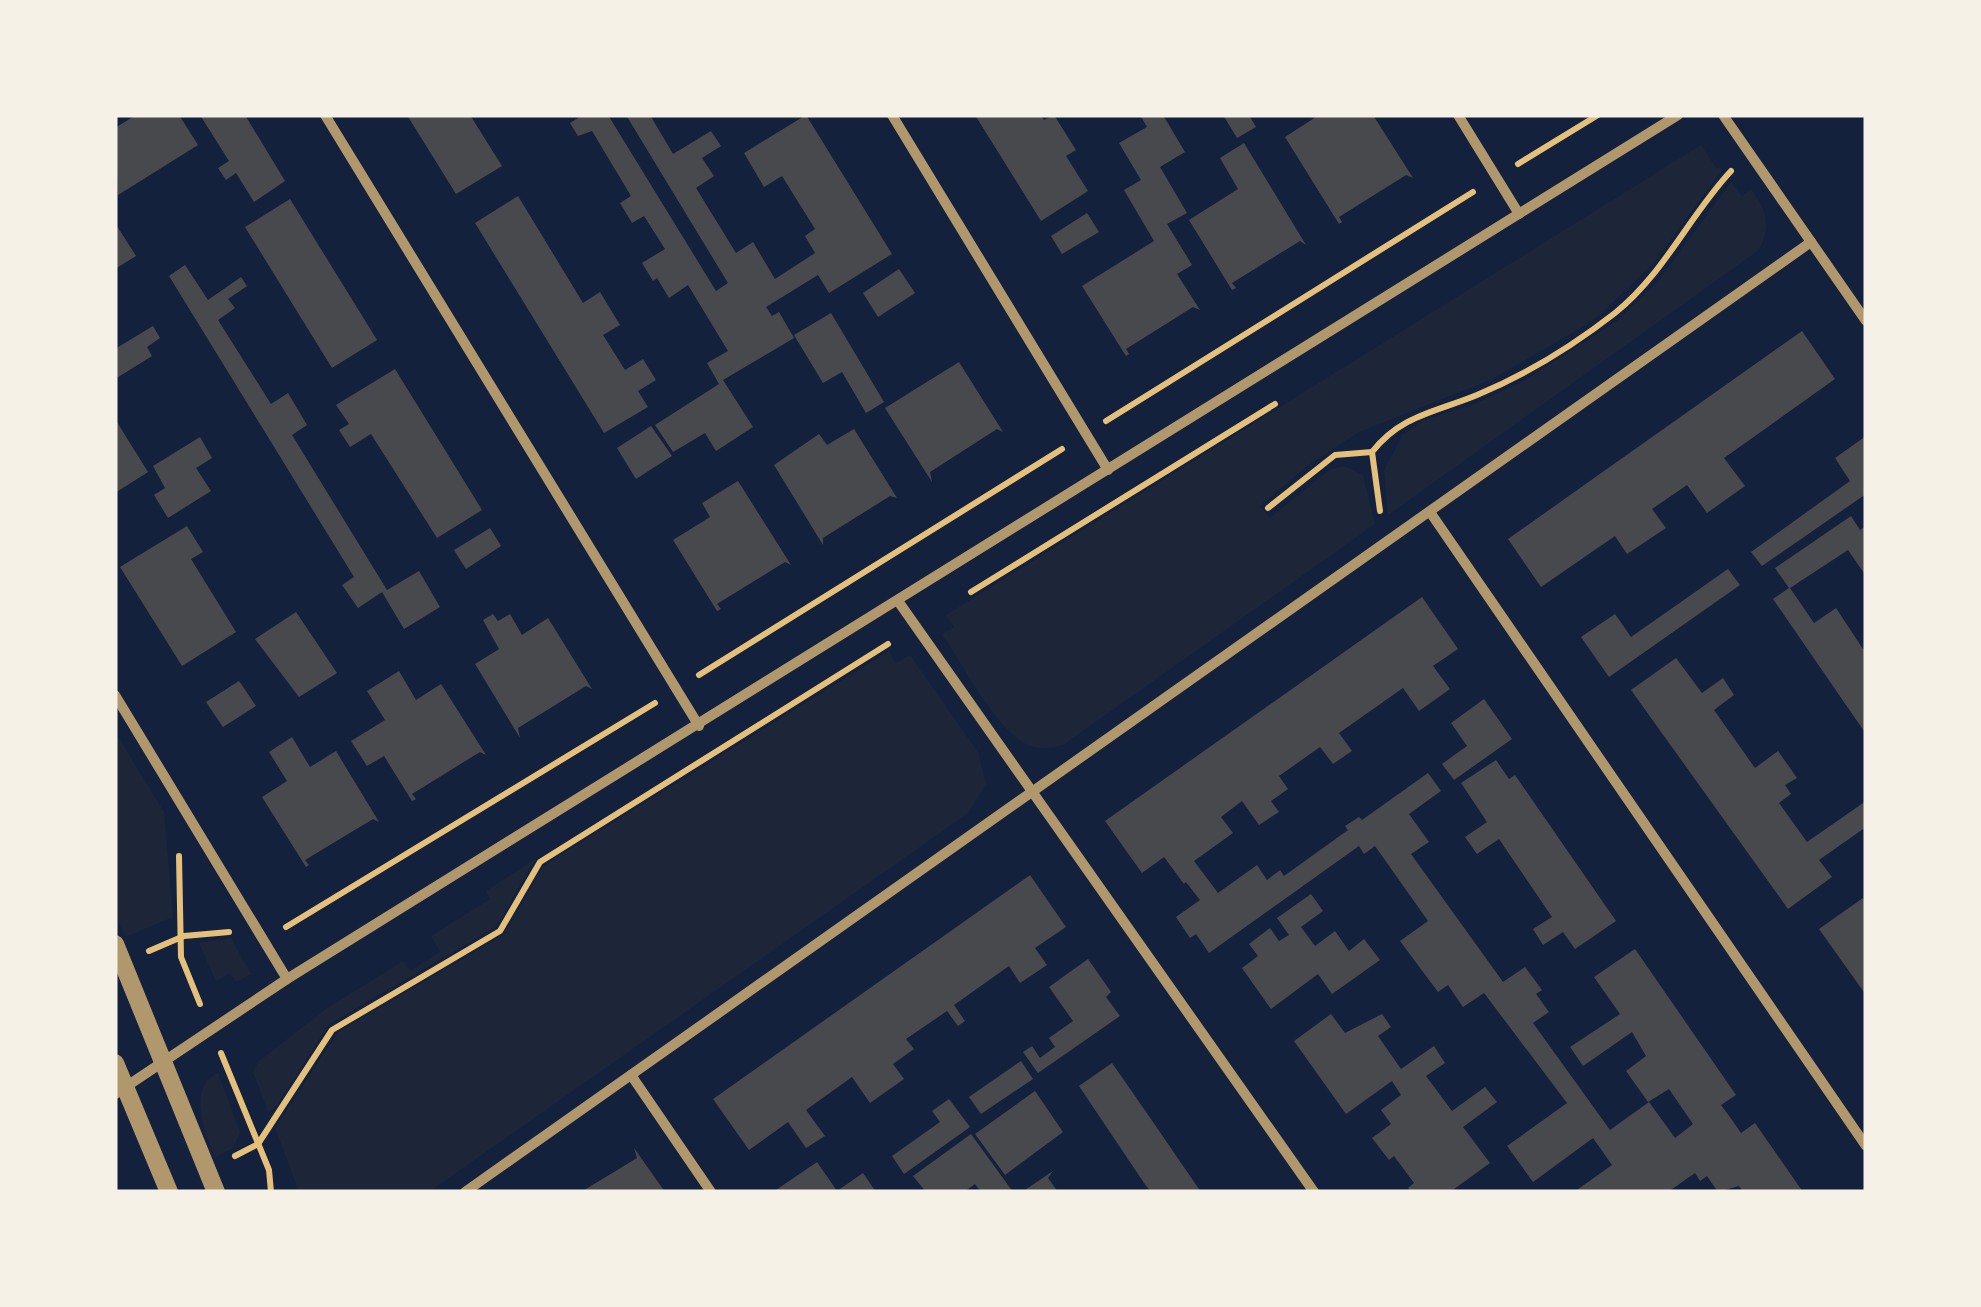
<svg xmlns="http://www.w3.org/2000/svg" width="1981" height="1307" font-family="Karla,sans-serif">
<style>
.green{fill:#1d2539}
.building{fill:#48494c}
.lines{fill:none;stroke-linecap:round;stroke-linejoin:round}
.path{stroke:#e5c07b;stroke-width:6}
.minor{stroke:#b1986c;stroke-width:10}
.tertiary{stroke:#b1986c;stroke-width:18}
</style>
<rect width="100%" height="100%" fill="#14213d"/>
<g class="green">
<path d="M1701 145 1716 168 1723 169 1652 265 1593 321 1490 380 1359 432 1307 466 1260 506 1270 518 1329 470 1344 466 1363 475 1375 524 1063 745C1049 748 1037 751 1024 743 996 728 961 662 942 634L954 627 946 615Z"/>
<path d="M1731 182 1742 196 1751 189C1766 210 1772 225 1759 250L1388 515 1384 470 1403 435 1423 420 1470 406 1522 382 1617 321 1657 283Z"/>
<polygon points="889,651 896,663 910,655 978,752 986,784 967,814 429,1192 299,1192 275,1128 338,1032 503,935 543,866"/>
<polygon points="115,732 164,812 173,917 125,937 115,914"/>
<polygon points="535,859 496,927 329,1024 276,1107 268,1112 253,1072 259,1061 326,1009 403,961 410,971 440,952 431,936 490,899 486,891"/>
<polygon points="231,938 251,974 236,982 230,973 216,981 199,943"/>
<path d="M218 1073 240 1132 233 1148 215 1157C205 1132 186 1087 218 1073Z"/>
</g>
<g class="building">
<polygon points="136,115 179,115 198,145 118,195 115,128"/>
<polygon points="200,115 245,115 285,181 254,202 236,173 226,180 218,168 229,161"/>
<polygon points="407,115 470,115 502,166 456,194"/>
<polygon points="583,115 608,115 716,291 728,283 626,115 650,115 673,154 711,131 721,146 702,158 714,176 696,188 736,253 753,242 775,279 815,253 805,236 815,229 782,176 764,187 744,153 806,115 892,254 829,293 818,275 766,307 772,316 779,312 794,338 723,380 753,427 716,451 705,433 673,452 655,425 719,384 707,363 728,351 688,285 669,298 657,278 653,281 642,263 665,249 644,216 632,223 620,203 631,196 592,131 578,136 570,123"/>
<polygon points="975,115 1041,115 1044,120 1054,115 1076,150 1066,156 1088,191 1041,221"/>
<polygon points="1140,115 1163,115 1185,152 1160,167 1187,213 1167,224 1192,265 1177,274 1200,310 1193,307 1126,349 1129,354 1126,356 1082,286 1154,241 1124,190 1141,180 1119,143 1147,127"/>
<polygon points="1223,115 1249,115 1256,127 1237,138"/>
<polygon points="1319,115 1373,115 1413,178 1406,175 1339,217 1342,222 1339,224 1285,137"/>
<polygon points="1244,143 1306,245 1300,241 1232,283 1236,288 1232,290 1189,220 1238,189 1220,158"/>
<polygon points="518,196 583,303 600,292 620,325 603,335 625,370 643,359 656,380 638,391 648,407 604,433 475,223"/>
<polygon points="290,199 377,340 332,368 245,227"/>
<polygon points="1087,213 1099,232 1062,254 1051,236"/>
<polygon points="115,223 136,256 115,269"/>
<polygon points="185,265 208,300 241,277 247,286 228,299 235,308 218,320 271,404 288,393 307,425 292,435 387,590 419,571 440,607 404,629 382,592 358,608 342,585 354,577 169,276"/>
<polygon points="899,269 915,293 878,317 863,293"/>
<polygon points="831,313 884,402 866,413 842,372 823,383 794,335"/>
<polygon points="153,326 160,338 147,347 152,356 115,379 115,349"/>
<polygon points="1802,331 1835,379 1724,458 1745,486 1707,513 1687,485 1652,509 1666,528 1627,554 1615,536 1541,587 1508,539"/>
<polygon points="959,362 1003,432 997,429 930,472 932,482 885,408"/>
<polygon points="395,369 482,510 437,538 371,434 350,447 339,430 349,424 336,405"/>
<polygon points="115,419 148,472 115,493"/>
<polygon points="651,426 672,456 636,479 617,448"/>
<polygon points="854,429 897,498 890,496 823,538 823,545 774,465 819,434 827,445"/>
<polygon points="1866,436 1866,494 1762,566 1751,552 1850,481 1835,458"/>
<polygon points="200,437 212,458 196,468 211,491 168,518 154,495 165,488 153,466"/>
<polygon points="738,481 791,565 785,562 717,604 721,609 717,611 673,540 710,517 702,503"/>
<polygon points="1851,516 1860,530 1866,526 1866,576 1848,550 1790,588 1814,623 1836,608 1863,649 1866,647 1866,734 1773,599 1789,588 1775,568"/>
<polygon points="187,526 203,552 191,559 236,632 182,666 120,567"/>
<polygon points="490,528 501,546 466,569 454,550"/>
<polygon points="1728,569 1740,585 1609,677 1581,637 1615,614 1631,637"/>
<polygon points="1422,597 1458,649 1433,666 1450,689 1419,711 1403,688 1339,733 1352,751 1333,764 1320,747 1279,776 1288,789 1271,801 1279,812 1259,825 1242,801 1221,817 1233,833 1194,861 1218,893 1257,865 1267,880 1280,870 1284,876 1348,830 1345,826 1359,817 1362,820 1428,773 1441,791 1409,814 1429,842 1411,854 1503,982 1525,967 1542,990 1536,994 1549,1012 1533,1023 1610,1130 1649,1102 1675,1138 1693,1124 1669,1089 1648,1102 1626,1071 1646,1056 1632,1032 1583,1066 1570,1047 1620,1014 1594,977 1635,949 1736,1095 1721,1105 1732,1120 1741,1133 1755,1123 1803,1192 1743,1192 1739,1186 1718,1192 1707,1176 1700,1181 1695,1173 1668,1192 1574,1192 1612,1165 1593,1138 1533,1182 1507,1146 1567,1103 1484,993 1463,1007 1448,985 1438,992 1400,941 1428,921 1375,846 1364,854 1359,846 1209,953 1196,934 1190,938 1176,917 1200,900 1186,882 1184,884 1164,857 1142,873 1105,821"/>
<polygon points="296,612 337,673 299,697 255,639"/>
<polygon points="493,614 498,621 510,614 522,635 548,618 592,689 586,686 518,728 520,738 475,664 499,649 483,620"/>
<polygon points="1676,658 1702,693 1723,678 1734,695 1714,710 1755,768 1778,751 1797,778 1785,785 1791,794 1779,803 1807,842 1866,801 1866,827 1819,860 1832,877 1788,909 1631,690"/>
<polygon points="399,671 416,700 441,684 486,755 480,752 412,794 416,799 412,801 384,756 367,766 351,741 385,720 367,691"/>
<polygon points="239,681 256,706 223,727 206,702"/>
<polygon points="1484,699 1512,739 1454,780 1442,764 1467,746 1451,723"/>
<polygon points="292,737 310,767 336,751 379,822 373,819 305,860 309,865 306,867 262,797 287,781 269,752"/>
<polygon points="1496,760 1509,779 1515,775 1616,921 1575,949 1563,932 1543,945 1533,929 1552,917 1499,839 1477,854 1465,837 1487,822 1461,783"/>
<polygon points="1030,875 1066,927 1035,948 1047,965 1020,983 1009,966 954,1005 965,1021 958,1026 947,1011 906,1039 914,1049 893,1064 904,1079 870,1103 852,1077 806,1110 825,1136 806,1148 788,1122 749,1150 713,1099"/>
<polygon points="1311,894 1323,911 1301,927 1315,946 1335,931 1349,951 1364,939 1380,960 1332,994 1318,974 1271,1009 1242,968 1258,956 1249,944 1270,928 1279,941 1289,935 1277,918"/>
<polygon points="1863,898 1866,903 1866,995 1819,929"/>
<polygon points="1088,959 1111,992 1106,997 1120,1016 1038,1073 1023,1052 1032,1046 1040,1058 1055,1047 1049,1038 1073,1021 1049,987"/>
<polygon points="1331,1014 1345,1033 1382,1014 1391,1027 1378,1036 1401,1069 1434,1046 1445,1063 1426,1076 1452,1111 1485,1087 1497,1102 1463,1127 1490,1163 1450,1192 1411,1192 1408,1188 1414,1183 1394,1156 1389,1160 1372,1138 1391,1124 1381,1110 1401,1095 1392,1081 1346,1114 1294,1041"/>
<polygon points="1021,1061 1033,1079 981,1114 969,1097"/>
<polygon points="1112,1063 1144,1109 1201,1192 1151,1192 1144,1183 1079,1086"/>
<polygon points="1035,1091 1063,1132 1005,1175 975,1134"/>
<polygon points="949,1099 970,1127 904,1174 892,1156 940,1122 932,1111"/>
<polygon points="971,1134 1013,1192 981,1192 975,1184 964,1192 926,1192 913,1176"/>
<polygon points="634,1148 665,1192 581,1192 637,1158"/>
<polygon points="817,1162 837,1191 863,1173 876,1192 773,1192"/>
<polygon points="1053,1171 1048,1178 1058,1192 1022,1192"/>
</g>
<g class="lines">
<g class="path">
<polyline points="1518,164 1598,115"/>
<polyline points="1106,421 1473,192"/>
<polyline points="1268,508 1335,455 1372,452"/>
<path d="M1380 511 1372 452C1401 415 1436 412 1477 395 1525 375 1574 345 1615 313 1664 274 1689 216 1731 171"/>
<polyline points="971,592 1275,404"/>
<polyline points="699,675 1062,449"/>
<polyline points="179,856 181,957 200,1004"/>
<polyline points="286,927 655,703"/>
<polyline points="149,951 184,936 229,932"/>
<polyline points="221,1053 269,1170 271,1192"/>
<polyline points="235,1156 258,1144 332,1030 500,931 540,862 888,644"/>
</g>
<g class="minor">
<polyline points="325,115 699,726"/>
<polyline points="892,115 1108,470"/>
<polyline points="1458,115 1519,214"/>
<polyline points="1723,115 1866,321"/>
<polyline points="1430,512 1866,1146"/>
<polyline points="898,601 1314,1192"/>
<polyline points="115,695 287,979"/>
<polyline points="631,1075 711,1192"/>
<polyline points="115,1094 287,979 1678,115"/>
<polyline points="465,1192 1811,242"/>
</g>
<g class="tertiary">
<polyline points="115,944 216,1192"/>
<polyline points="115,1063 169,1192"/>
</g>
</g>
<rect width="1981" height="1307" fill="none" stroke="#f6f1e7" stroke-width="235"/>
</svg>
